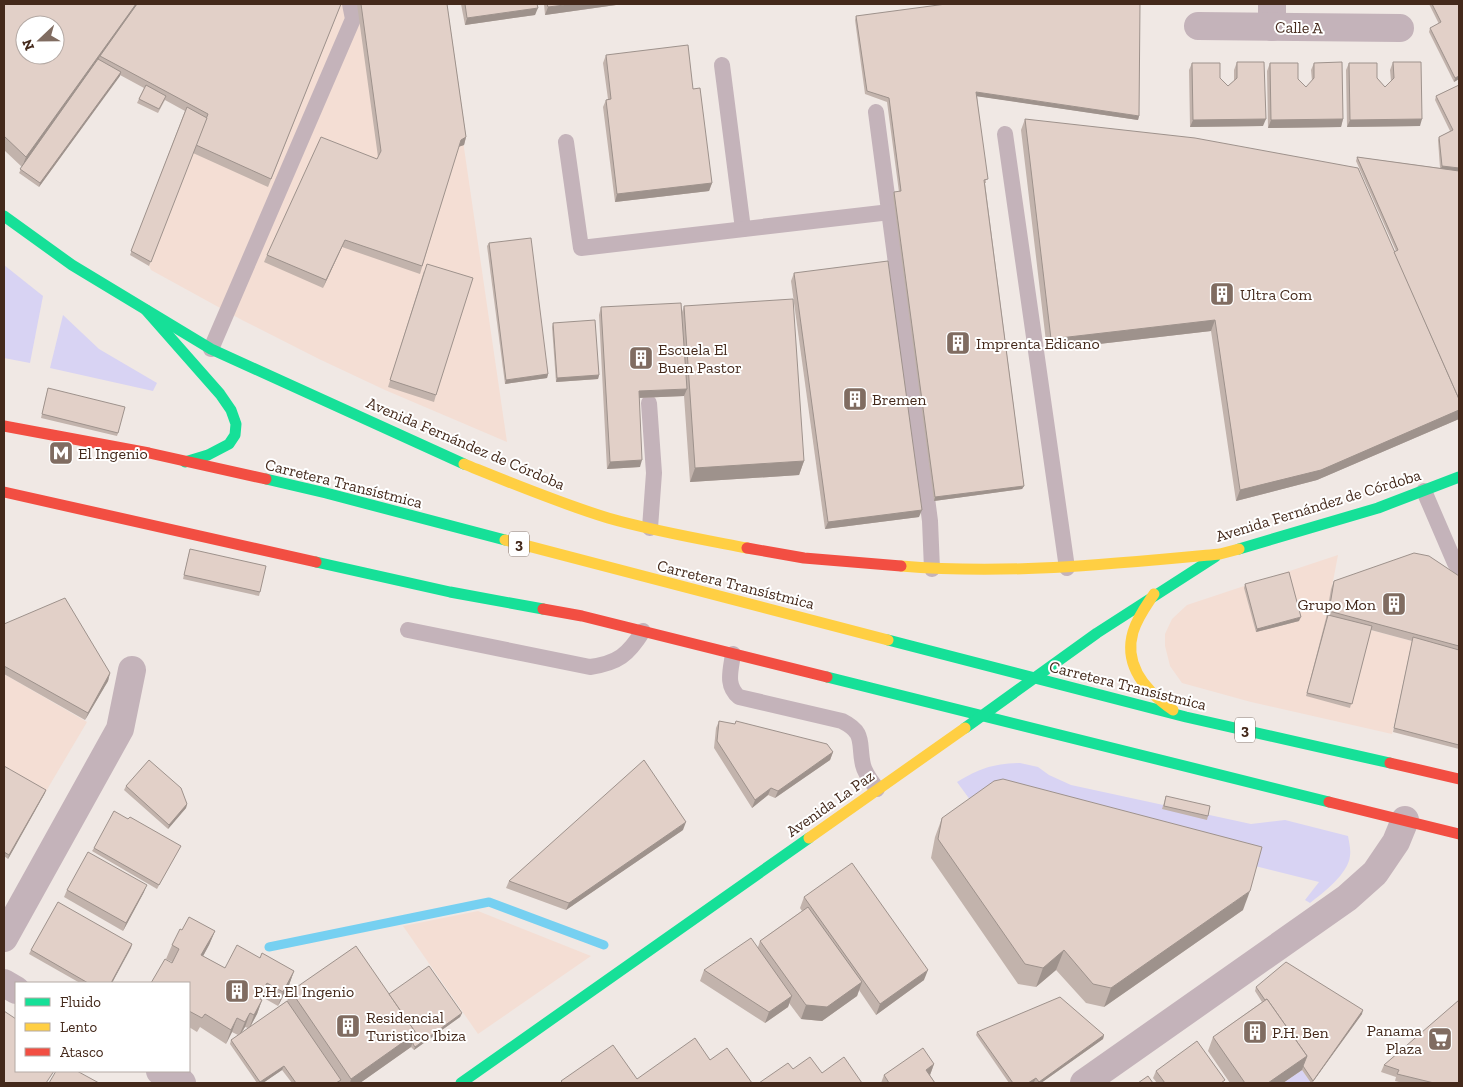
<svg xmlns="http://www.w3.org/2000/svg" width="1463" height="1087" font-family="'Zilla Slab',serif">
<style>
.built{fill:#f4ded4}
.green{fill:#d8d3f3}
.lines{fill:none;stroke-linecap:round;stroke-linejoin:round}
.stream{stroke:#76d0f1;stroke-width:9}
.lane{stroke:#c4b3ba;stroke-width:16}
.street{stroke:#c4b3ba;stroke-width:28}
.fast{stroke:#16e098;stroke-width:11}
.slow{stroke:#ffcf43;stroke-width:11}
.jam{stroke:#f24e42;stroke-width:11}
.wall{fill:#c2b3ac;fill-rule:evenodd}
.shaded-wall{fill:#9e928c}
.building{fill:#e2d0c8;stroke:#9e928c;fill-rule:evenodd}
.labels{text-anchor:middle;stroke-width:4;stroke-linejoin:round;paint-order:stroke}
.shield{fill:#fff;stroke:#7c695f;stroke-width:1}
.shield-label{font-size:15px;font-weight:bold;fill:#44291b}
.street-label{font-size:16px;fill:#44291b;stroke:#fff}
.poi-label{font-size:16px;fill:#44291b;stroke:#fff;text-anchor:start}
</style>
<rect width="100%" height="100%" fill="#f0e8e4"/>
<g class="built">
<polygon points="252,4 443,4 507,442 385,390 319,359 242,320 151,270 149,266"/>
<polygon points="1338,555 1326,618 1412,641 1392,734 1251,702 1182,683 1170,666 1165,646 1165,634 1172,619 1187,605"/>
<polygon points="4,674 87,722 45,793 4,770"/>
<polygon points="478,911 591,956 478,1034 403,926"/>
</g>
<g class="green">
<polygon points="4,265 43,296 30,363 4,358"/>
<polygon points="63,315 99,349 157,383 153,391 50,368"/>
<path d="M1020 763 1038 767 1049 775 1071 785 1251 824 1285 820 1348 836C1349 842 1351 849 1350 856 1348 874 1323 893 1310 903L1305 900 1319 882 1255 866 976 808 957 782C981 768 992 764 1020 763Z"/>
<polygon points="1302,1070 1311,1083 1283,1083"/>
</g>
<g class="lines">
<polyline class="stream" points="269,947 489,902 604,945"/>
<g class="lane">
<polyline points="722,65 743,229"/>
<polyline points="876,112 930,521 932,569"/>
<polyline points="1005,134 1067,568"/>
<polyline points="566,142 581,248 890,212"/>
<polyline points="211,349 353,19 350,4"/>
<polyline points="649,403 654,473 650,528"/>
<polyline points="1424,491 1455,563 1459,567"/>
<path d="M408 630 590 667C618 663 628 655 643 631"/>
<path d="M733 654C731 670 725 685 739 697L842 721C866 733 858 743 863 765 865 774 872 782 877 789"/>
</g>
<g class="street">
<polyline points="1272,4 1272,27"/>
<polyline points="1198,26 1400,28"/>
<polyline points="4,938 120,729 132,670"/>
<polyline points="4,983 16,990"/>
<polyline points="160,1071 182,1083"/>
<polyline points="1084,1083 1347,898 1375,873 1396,842 1405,820"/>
</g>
<g class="fast">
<polyline points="4,216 72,265 211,349 464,464"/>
<polyline points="146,310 220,394 231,410 236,424 235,435 229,444 208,455 185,462"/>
<polyline points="266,479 326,493 505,540"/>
<polyline points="1239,549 1378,508 1459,477"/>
<polyline points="316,562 450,592 543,609"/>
<polyline points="888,640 1186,717 1390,763"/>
<polyline points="827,677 1329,802"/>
<polyline points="965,728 1097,633 1215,557"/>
<polyline points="461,1083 809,838"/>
</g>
<g class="slow">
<path d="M464 464C511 483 559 503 608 518 653 531 700 539 747 548"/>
<polyline points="505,540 888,640"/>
<path d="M901 566C1007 575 1114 564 1220 554L1239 549"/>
<path d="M1154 594C1146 606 1137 618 1133 632 1123 666 1147 692 1173 710"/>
<polyline points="809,838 965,728"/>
</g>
<g class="jam">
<polyline points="4,426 149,453 266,479"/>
<polyline points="4,492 316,562"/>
<polyline points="747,548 804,558 901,566"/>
<polyline points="543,609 582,616 827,677"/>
<polyline points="1390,763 1459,779"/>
<polyline points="1329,802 1459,834"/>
</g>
</g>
<g class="wall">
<polygon points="4,4 341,4 268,187 193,153 149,266 130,255 185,111 165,100 158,113 137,103 144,88 120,75 39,187 19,173 22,167 4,150"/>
<polygon points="357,4 447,4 466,137 464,145 458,147 420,274 342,247 323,288 264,262 267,255 377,159 378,157"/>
<polygon points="461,4 537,4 535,15 465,25"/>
<polygon points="544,4 616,4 616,5 545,15"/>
<polygon points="1429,4 1459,4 1459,79 1454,82 1429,32 1430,28 1439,24"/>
<polygon points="856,16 1139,116 1138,120 977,96 986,183 985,183 1024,486 1022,489 934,501 893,196 894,192 899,192 887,102 865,94 855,20"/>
<polygon points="606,55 693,89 712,183 709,191 615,202 603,107 606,100 608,99 603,63"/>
<polygon points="1237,62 1263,126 1190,127 1189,70 1192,63 1220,78 1228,86 1234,81 1234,70"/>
<polygon points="1393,62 1420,126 1347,127 1346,70 1349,63 1377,78 1385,87 1391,81 1390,70"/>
<polygon points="1270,63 1298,79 1306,87 1312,81 1311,70 1314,63 1343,119 1341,127 1268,128 1267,71"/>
<polygon points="1459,85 1459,419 1317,480 1236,501 1211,331 1047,350 1021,130 1025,119 1394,252 1396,251 1356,161 1357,157 1440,168 1438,140 1439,137 1450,131 1435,100 1436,96"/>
<polygon points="489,243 548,374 547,378 505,384 487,246"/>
<polygon points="424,271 436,395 434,402 388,387"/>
<polygon points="794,273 919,517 825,529 791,281"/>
<polygon points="684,306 804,461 799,475 690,482 684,396 639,398 640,467 607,469 599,315 601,307 682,312"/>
<polygon points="553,323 599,375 598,379 556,382 552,327"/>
<polygon points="48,388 118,433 117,436 41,418"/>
<polygon points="190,549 260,592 259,596 183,579"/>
<polygon points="1459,576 1459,749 1393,732 1412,641 1371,630 1350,708 1306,696 1326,618 1331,589 1334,581"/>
<polygon points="1245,584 1299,621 1256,632 1244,588"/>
<polygon points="4,624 110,673 108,681 85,720 4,674"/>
<polygon points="719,721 833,752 830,760 775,798 768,795 752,808 714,748 716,728"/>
<polygon points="4,766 45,793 8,859 4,856"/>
<polygon points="126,786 187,804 186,808 168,829 124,790"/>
<polygon points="1166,796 1208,816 1207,820 1162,809"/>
<polygon points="942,818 1243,910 1104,1007 1086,1003 1056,970 1036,987 1018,984 931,858 935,837"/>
<polygon points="683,830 566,910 506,888 509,881"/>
<polygon points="94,848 179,849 157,889 92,851"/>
<polygon points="67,890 144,892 123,931 64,897"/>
<polygon points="804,897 924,980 876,1015 859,990 857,996 822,1021 801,1019 789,1003 788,1007 765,1023 700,981 704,970 758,947 760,941 802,911 800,908"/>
<path d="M182 930 215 931 209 945 203 956 225 968 260 958 294 971 289 985 278 1006 262 997 260 999 262 1000 257 1014 250 1027 287 1001 291 991 389 994 462 1013 460 1017 414 1050 411 1047 360 1083H292L282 1070 263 1083H257L230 1044 231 1040 238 1035 232 1032 226 1044 200 1027 197 1032 189 1027V983L172 962 166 959 172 945ZM245 1027 248 1028 241 1034Z"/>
<polygon points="132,944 112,983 80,983 29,954 31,950"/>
<polygon points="1256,987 1362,1014 1312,1083 1311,1083 1302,1070 1283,1083 1230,1083 1208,1051 1213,1037 1262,1002 1255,991"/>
<polygon points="977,1032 1104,1035 1103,1039 1041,1083 1035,1083 1034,1082 1032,1083 1009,1083 976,1035"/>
<polygon points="934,1064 930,1075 935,1083 881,1083 884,1075"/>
<polygon points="1384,1065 1459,1083 1403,1083 1395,1081 1396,1077 1381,1072"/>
<polygon points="1156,1071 1224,1083 1157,1083 1153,1078"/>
</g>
<g class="shaded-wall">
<polygon points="136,4 139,4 100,56 97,63 22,167 26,157"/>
<polygon points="573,4 616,4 616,5 545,15 548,7"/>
<polygon points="538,8 535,15 465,25 467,18"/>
<polygon points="121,72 120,76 39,187 40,183"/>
<polygon points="1459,76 1459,79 1454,82 1455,78"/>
<polygon points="976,92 1139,116 1138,120 975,96"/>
<polygon points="1266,119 1263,126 1190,127 1193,120"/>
<polygon points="1343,119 1341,127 1268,128 1271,120"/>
<polygon points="1422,119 1420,126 1347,127 1350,120"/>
<polygon points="466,137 464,145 458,147 461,140"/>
<polygon points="1442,166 1459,168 1459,172 1440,170"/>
<polygon points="712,183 709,191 615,202 617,194"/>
<polygon points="345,240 342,247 323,288 326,280"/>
<polygon points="1215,320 1211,331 1047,350 1051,339"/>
<polygon points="548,374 547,378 505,384 506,380"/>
<polygon points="599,375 598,379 556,382 557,378"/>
<polygon points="687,389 684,396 636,398 639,391"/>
<polygon points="1459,410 1459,419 1317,480 1236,501 1240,490"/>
<polygon points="642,460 640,467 607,469 610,462"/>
<polygon points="804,461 799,475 690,482 695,468"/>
<polygon points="1024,486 1022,489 934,501 935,497"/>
<polygon points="922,510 919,517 825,529 828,522"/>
<polygon points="1301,617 1299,621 1256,632 1257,629"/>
<polygon points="110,673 108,681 85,720 88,713"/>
<polygon points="833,752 830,760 775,798 778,791"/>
<polygon points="771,788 768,795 752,808 755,800"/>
<polygon points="46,790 45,793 8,859 9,855"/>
<polygon points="187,804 186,808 168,829 169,825"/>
<polygon points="686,822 683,830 566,910 569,903"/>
<polygon points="147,885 144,892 123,931 126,923"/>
<polygon points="1250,891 1243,910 1104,1007 1111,988"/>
<polygon points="215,931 209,945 196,969 201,955"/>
<polygon points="132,944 131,948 112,983 111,983"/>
<polygon points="1064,950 1056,970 1036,987 1043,968"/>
<polygon points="928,970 924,980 876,1015 880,1004"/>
<polygon points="294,971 289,985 278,1006 283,992"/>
<polygon points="862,982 857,996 822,1021 801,1019 806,1005"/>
<polygon points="267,983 262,997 253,1012 258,998"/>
<polygon points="792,996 788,1007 765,1023 769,1012"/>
<polygon points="262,1000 257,1014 249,1029 254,1015"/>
<polygon points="1363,1010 1362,1014 1312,1083 1313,1081"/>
<polygon points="250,1013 245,1027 239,1036 245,1022"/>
<polygon points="462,1013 460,1017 414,1050 415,1047"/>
<polygon points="237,1018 232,1032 226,1044 231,1030"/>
<polygon points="416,1033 411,1047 360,1083 350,1083 351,1079"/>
<polygon points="1104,1035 1103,1039 1041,1083 1038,1083 1039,1082"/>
<polygon points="1307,1056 1302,1070 1283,1083 1268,1083"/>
<polygon points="934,1064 927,1083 926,1070"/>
<polygon points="284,1066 282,1070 263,1083 260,1083 260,1082"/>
<polygon points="1036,1078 1034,1082 1032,1083 1028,1083"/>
</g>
<g class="building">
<path d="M4 4H136L26 157 4 136ZM25 25H55V55H25Z"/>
<polygon points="137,4 341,4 271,179 196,145 208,114 100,56"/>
<polygon points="361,4 447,4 466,137 461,140 422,266 345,240 326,280 267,255 321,137 377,159 381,151"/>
<polygon points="465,4 537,4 538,8 467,18"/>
<polygon points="547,4 573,4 548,7"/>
<polygon points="946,4 1140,4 1139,116 976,92 988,179 984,180 1024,486 935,497 894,192 901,191 889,98 867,91 856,16"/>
<polygon points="1432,4 1459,4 1459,76 1455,78 1430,28 1441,22"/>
<polygon points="688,45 693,89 700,88 712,183 617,194 606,100 611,99 606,55"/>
<polygon points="98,59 121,72 40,183 20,169"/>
<polygon points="1237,62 1264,62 1266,119 1193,120 1192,63 1220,63 1220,78 1228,86 1237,78"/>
<polygon points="1342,62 1343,119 1271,120 1270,63 1298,63 1298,79 1306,87 1314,78 1314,63"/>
<polygon points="1393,62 1421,62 1422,119 1350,120 1349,63 1377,63 1377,78 1385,87 1394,78"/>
<polygon points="146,85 166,96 159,109 139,99"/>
<polygon points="1459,85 1459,168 1442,166 1439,137 1453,130 1436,96"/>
<polygon points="187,107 207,118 151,262 131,251"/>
<polygon points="1025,119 1195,138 1358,168 1459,399 1459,410 1321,470 1240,490 1215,320 1051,339"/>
<polygon points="1357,157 1459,171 1459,399 1394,252 1398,250"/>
<polygon points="531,238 548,374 506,380 489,243"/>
<polygon points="888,261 922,510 828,522 794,273"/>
<polygon points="427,264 473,278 436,395 390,380"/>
<polygon points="793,299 804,461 695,468 684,306"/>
<polygon points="681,303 687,389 639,391 642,460 610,462 601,307"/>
<polygon points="595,320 599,375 557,378 553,323"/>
<polygon points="48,388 125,407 118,433 42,414"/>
<polygon points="190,549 266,566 260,592 184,575"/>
<polygon points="1414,553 1429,556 1459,576 1459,646 1329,611 1334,581"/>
<polygon points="1289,572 1301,617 1257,629 1245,584"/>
<polygon points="65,598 110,673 88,713 4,666 4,624"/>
<polygon points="1328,615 1372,626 1352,704 1307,693"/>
<polygon points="1413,637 1459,650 1459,745 1394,728"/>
<polygon points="719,721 735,724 736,721 827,744 833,752 778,791 771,788 755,800 717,741"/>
<polygon points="149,760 181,788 187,804 169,825 126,786"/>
<polygon points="644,760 686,822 569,903 509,881"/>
<polygon points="4,766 46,790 9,855 4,852"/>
<polygon points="1003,779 1262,847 1250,891 1111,988 1093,984 1064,950 1043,968 1025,964 938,839 942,818 994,781"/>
<polygon points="1166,796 1210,806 1208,816 1164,806"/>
<polygon points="114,811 128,819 130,817 181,846 159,885 94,848"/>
<polygon points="88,852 147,885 126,923 67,890"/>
<polygon points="852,863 928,970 880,1004 804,897"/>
<polygon points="58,902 132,944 111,983 88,983 31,950"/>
<polygon points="808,907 862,982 827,1007 806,1005 760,941"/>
<polygon points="189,917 215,931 201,955 225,968 237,945 260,958 262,953 294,971 283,992 267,983 258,998 262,1000 254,1015 250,1013 245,1022 237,1018 231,1030 205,1014 202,1018 189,1011 189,983 151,983 165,959 172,963 179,949 172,945 180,929 182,930"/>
<polygon points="751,938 792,996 769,1012 704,970"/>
<polygon points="356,946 416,1033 351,1079 291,991"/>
<polygon points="1286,962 1363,1010 1313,1081 1303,1066 1307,1056 1267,999 1265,1000 1256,987"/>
<polygon points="429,966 462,1013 415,1047 413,1044 416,1033 389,994"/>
<polygon points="1060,997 1104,1035 1039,1082 1036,1078 1028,1083 1013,1083 977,1032"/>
<polygon points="1267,999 1307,1056 1268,1083 1245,1083 1213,1037"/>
<polygon points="1459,1000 1459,1083 1434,1083 1397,1074 1399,1070 1384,1065"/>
<polygon points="287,1001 341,1080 336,1083 296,1083 284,1066 260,1082 231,1040"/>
<polygon points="4,1011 16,1019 16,1071 54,1071 46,1083 4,1083"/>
<polygon points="695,1038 710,1060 727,1048 752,1083 563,1083 561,1081 613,1045 637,1079"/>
<polygon points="1197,1041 1225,1080 1221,1083 1165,1083 1156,1071"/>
<polygon points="923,1048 934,1064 926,1070 935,1083 889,1083 884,1075"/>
<polygon points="810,1057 822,1073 844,1057 862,1083 759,1083 788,1063 793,1069"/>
<polygon points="56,1071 77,1071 99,1083 49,1083"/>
<polygon points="1148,1076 1153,1083 1138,1083"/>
</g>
<defs>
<symbol id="building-square" viewBox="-11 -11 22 22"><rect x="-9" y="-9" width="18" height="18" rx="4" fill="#806c61" stroke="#fff"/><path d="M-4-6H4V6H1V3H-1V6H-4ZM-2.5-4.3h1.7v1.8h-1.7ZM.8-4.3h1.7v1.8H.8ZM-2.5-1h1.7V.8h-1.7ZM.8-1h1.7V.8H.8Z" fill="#fff"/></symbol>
<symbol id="metro-square" viewBox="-11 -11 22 22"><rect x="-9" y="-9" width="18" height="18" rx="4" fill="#806c61" stroke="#fff"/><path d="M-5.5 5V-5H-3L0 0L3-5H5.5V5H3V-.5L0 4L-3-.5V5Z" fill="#fff"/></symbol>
<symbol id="supermarket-square" viewBox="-11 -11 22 22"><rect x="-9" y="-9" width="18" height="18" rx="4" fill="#806c61" stroke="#fff"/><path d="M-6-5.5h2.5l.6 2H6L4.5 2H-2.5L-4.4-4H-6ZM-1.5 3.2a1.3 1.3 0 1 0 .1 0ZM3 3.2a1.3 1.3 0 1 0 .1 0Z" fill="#fff"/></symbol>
</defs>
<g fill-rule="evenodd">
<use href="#building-square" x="1208" y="280" width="28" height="28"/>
<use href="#building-square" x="944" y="329" width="28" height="28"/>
<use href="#building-square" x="627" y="344" width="28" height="28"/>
<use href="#building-square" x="841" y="385" width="28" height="28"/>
<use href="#metro-square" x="47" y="439" width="28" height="28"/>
<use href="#building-square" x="1380" y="590" width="28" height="28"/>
<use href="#building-square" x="223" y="977" width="28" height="28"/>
<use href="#building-square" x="334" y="1012" width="28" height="28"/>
<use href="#building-square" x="1241" y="1018" width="28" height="28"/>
<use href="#supermarket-square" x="1426" y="1025" width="28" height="28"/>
</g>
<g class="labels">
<g class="shield">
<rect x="509" y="531.5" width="20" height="25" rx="4"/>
<rect x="1235" y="717.5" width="20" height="25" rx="4"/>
</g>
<g class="shield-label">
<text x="519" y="549">3</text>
<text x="1245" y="735">3</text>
</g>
<g class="street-label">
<text transform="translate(1299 27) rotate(1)" y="6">Calle A</text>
<text transform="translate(466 443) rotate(23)" y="6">Avenida Fernández de Córdoba</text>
<text transform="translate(344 483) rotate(14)" y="6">Carretera Transístmica</text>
<text transform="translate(1318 505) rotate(-17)" y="6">Avenida Fernández de Córdoba</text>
<text transform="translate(736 584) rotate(14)" y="6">Carretera Transístmica</text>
<text transform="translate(1128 685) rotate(14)" y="6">Carretera Transístmica</text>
<text transform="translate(830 803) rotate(-35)" y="6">Avenida La Paz</text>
</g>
<g class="poi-label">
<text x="1240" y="300">Ultra Com</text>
<text x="976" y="349">Imprenta Edicano</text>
<text x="658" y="355">Escuela El<tspan x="658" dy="18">Buen Pastor</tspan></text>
<text x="872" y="405">Bremen</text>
<text x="78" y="459">El Ingenio</text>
<text x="1376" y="610" text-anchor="end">Grupo Mon</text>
<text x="254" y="997">P.H. El Ingenio</text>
<text x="366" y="1023">Residencial<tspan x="366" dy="18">Turistico Ibiza</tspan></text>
<text x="1422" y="1036" text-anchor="end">Panama<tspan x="1422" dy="18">Plaza</tspan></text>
<text x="1272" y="1038">P.H. Ben</text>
</g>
</g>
<rect width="1463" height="1087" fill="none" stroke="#44291b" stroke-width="10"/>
<rect x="15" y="982" width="175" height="90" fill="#ffffff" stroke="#b4a9a4"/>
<rect x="25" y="998" width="25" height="8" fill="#16e098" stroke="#b4a9a4"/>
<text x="60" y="1007" font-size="15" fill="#44291b">Fluido</text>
<rect x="25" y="1023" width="25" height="8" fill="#ffcf43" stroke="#b4a9a4"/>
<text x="60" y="1032" font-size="15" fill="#44291b">Lento</text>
<rect x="25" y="1048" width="25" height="8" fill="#f24e42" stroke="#b4a9a4"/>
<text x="60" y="1057" font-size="15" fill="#44291b">Atasco</text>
<g transform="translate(40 40) rotate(248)"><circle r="24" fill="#ffffff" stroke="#b4a9a4"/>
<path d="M0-4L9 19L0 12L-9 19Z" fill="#806c61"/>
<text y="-8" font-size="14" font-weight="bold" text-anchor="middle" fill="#44291b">N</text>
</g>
</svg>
